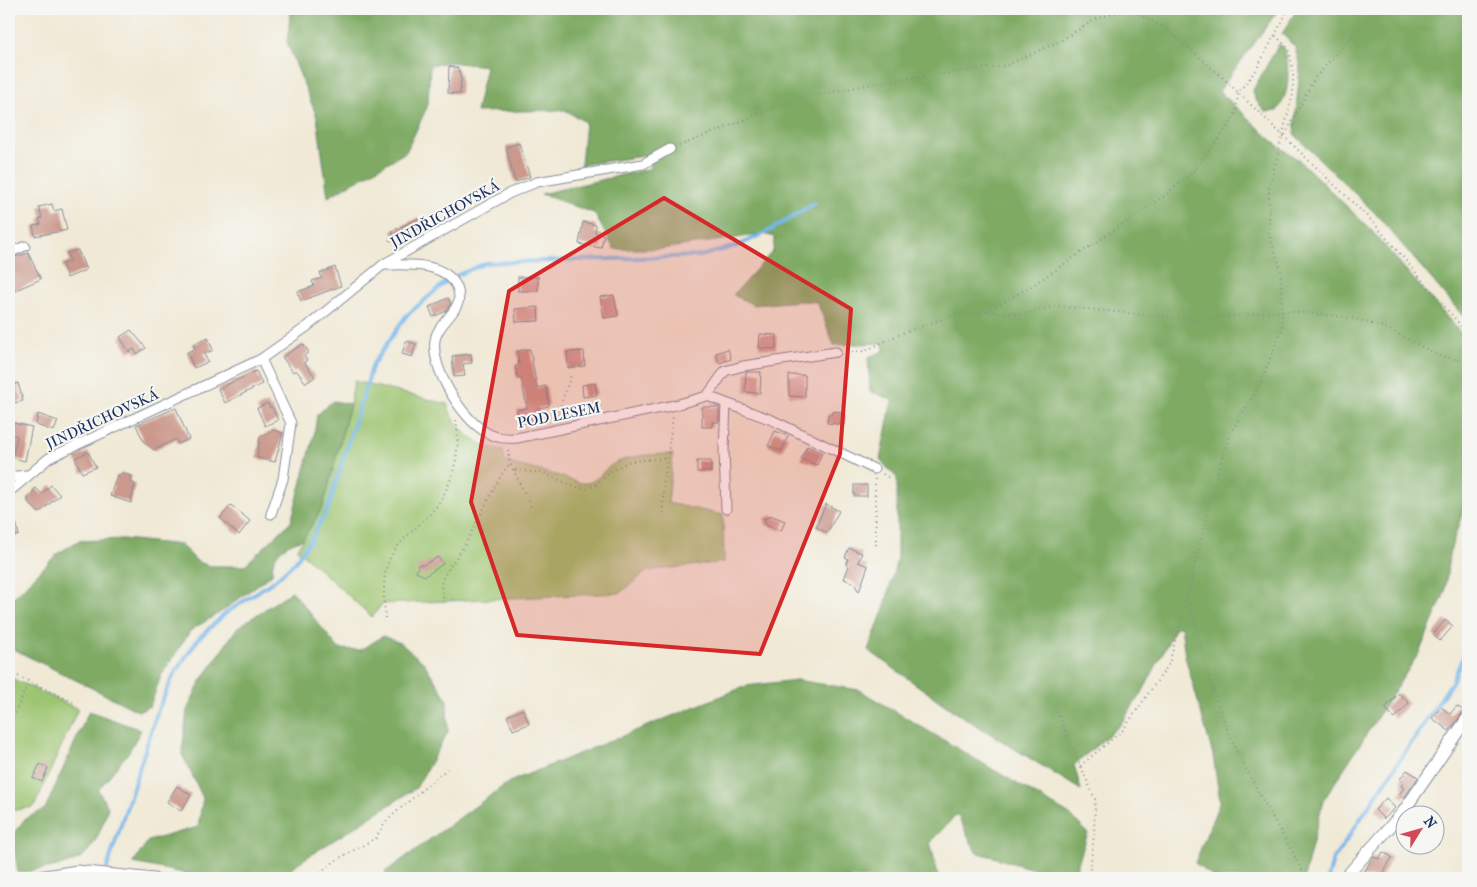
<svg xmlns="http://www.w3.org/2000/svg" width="1477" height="887" font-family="'IM FELL French Canon',serif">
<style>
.green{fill:#9dc571;stroke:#5c7a68}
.forest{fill:#7eaa63;stroke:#4c6c60}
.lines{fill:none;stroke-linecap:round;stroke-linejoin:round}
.stream{stroke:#77b7eb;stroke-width:4}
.building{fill:#cb988c}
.minor-casing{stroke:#868c9a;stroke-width:11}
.tertiary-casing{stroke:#868c9a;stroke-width:13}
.path{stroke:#868c9a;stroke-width:2;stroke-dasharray:1 4;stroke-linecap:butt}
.minor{stroke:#fff;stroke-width:9}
.tertiary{stroke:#fff;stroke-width:11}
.marked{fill:#d62828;fill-opacity:0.2;stroke:#d62828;stroke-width:4;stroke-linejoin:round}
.labels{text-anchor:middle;stroke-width:4.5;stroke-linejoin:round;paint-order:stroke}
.street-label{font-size:15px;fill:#1b2f5e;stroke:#f6f6f2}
</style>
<rect width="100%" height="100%" fill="#f6f6f2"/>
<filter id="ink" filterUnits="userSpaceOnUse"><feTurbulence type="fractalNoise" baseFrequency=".02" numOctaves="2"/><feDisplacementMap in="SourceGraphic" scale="10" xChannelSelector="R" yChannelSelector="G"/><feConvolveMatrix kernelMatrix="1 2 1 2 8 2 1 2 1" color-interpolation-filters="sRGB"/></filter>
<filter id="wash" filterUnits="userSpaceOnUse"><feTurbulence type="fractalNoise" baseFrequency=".0096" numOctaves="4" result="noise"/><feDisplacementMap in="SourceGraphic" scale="20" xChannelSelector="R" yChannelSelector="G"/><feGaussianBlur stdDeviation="1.12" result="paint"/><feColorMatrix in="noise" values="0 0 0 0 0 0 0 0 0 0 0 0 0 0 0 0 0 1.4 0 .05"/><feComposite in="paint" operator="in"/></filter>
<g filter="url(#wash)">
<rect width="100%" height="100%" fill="#f0e9d5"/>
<g class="green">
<path d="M354 381 447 404C456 430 474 446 503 450L505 461C525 469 547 471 568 479 574 481 580 484 587 483 598 481 603 470 612 465 628 455 654 454 673 454L668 503 723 515 724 562 647 571 620 593 382 604 372 617 297 549 323 506 350 404Z"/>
<polygon points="9,677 78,709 34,807 9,811"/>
</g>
<g class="forest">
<polygon points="291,9 1279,9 1219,91 1277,145 1300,161 1370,229 1468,341 1468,496 1449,554 1445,592 1419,653 1323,801 1304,878 1214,878 1195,863 1220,801 1213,755 1185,656 1181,626 1176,627 1144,689 1120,725 1074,765 1081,790 952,710 868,650 885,606 897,559 897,478 880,460 892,400 870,391 868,357 884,351 883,343 834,345 817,302 801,301 754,305 733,295 773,251 775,237 763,234 662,249 614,249 594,213 541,194 652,168 643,156 581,165 585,122 565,110 476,112 486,66 449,62 430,65 428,105 406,152 328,197 317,117 287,42"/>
<polygon points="1297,9 1468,9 1468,322 1377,215 1294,134 1300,67 1295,47 1282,34"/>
<path d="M1279 44 1285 49C1289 72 1291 91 1277 111L1265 112 1255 99 1253 90Z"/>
<path d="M333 401 350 404 323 506 303 539C284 545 272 552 272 574L224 610 191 630 161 676 150 706 138 711 9 647V602L57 554 78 541 123 539 181 545 198 562 211 566H244L291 522 314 436 317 415Z"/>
<polygon points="292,591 339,649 361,650 383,636 400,643 424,663 447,699 448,732 416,788 298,863 282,878 208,878 133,863 148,841 198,827 203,798 182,754 187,710 201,681 237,628"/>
<polygon points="796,680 859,690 1070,815 1088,833 1073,878 1063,878 976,852 957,814 930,842 939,878 387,878 385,872 509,782 746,686"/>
<path d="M89 711 141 730 128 753 98 790 108 807C103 824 97 844 83 856 73 866 33 870 18 873L12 835 25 819 45 809Z"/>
</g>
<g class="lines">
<g class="stream">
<polyline points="455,276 486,263 700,256 737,246 767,232 815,203"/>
<polyline points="106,871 158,710 174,674 199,638 226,613 275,580 295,562 311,539 328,508 373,364 406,316 446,282"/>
<polyline points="1328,878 1333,860 1452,682 1468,646"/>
</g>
</g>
<g id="blocks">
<g class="building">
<polygon points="449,66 458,68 461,79 460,94 448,93"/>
<polygon points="519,143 530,177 515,182 506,147"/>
<polygon points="52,204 54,211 62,209 67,230 35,236 33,226 41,224 39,219 42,218 39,207"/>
<polygon points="418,218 424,228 416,232 417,234 399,244 397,240 391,240 394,235 392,231"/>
<polygon points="583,222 596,225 595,233 604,235 601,248 579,244"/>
<polygon points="78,250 86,270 67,278 62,264 70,261 67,253"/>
<polygon points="28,253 41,279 9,293 9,259"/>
<polygon points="335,267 341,286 301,301 297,292 314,286 312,281 322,278 320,273"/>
<rect x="518" y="277" width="20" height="14"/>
<polygon points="614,295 618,316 604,318 600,297"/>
<polygon points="448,298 451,304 446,311 433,317 429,307"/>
<polygon points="538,307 539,321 516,322 515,309"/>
<polygon points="131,330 146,348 137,354 134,349 129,352 120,337"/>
<polygon points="760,334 777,335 776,349 759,348"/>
<polygon points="208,338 213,350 204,354 208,362 194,368 187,352 195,349 193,344"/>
<polygon points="406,341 416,344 412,357 402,354"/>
<polygon points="303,344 309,352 304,356 307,360 304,362 315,377 306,383 296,370 293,372 282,357"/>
<polygon points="530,349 537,388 546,386 549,406 538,408 540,420 519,424 517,410 527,408 521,378 517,378 515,366 519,365 517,351"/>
<polygon points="728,349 731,359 719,363 716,353"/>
<polygon points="584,351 585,366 568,368 567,352"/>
<polygon points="471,354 472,363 463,364 465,376 454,377 452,356"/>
<polygon points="256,371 262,384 225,403 218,389"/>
<polygon points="746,372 761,372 760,393 745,392"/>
<polygon points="789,375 805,375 805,397 789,396"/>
<polygon points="18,383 23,401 9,404 9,386"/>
<polygon points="595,383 597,395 583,397 582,385"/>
<polygon points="268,403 270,408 272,407 278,420 265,426 257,408"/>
<polygon points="702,407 719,407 719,422 712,422 712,427 702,427"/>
<polygon points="176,408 189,439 178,444 176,439 154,450 144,442 136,425"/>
<polygon points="832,411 842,412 842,415 845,415 844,425 827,423 828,414 832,414"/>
<polygon points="38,414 58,421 54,431 36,425"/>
<polygon points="9,422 32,427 25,461 12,458 17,436 9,433"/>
<polygon points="274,430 283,433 275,462 257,458 260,437"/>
<polygon points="775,431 788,436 782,451 768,446"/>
<polygon points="807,446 822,453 817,465 801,459"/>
<polygon points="88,452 96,467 82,473 75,458"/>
<rect x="697" y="461" width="14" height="11"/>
<polygon points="121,473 132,476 130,482 135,484 131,503 110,496 117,475 120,476"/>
<polygon points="51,485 60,495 39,513 28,502 28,498 36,488 42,494"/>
<rect x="854" y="485" width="13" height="11"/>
<polygon points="826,504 839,511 827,533 816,527"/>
<polygon points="231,505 250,521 239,535 220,518"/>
<polygon points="9,510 12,510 19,535 9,538"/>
<polygon points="770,515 785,521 781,531 766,525 764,518 769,517"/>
<polygon points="849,548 862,553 858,562 868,566 859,592 854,583 844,579 849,566 846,565 848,559 845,557"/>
<polygon points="438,557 443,564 425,576 416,572 419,564 423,565"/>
<polygon points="1445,620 1453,626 1440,641 1433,635"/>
<polygon points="1399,693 1409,703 1395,718 1385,708"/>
<polygon points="1457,706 1464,711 1449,731 1432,718 1441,707 1450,714"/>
<polygon points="523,709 529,724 513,730 507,716"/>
<polygon points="40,764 48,768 42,782 33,778"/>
<polygon points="1407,770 1418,777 1404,798 1399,794 1404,788 1401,786 1403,783 1400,779"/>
<polygon points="177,786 191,795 181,811 167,802"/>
<polygon points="1386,798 1395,808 1384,819 1375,810"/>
<polygon points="1383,852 1392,857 1381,878 1361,878 1371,860 1374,857 1379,859"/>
</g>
</g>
</g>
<g filter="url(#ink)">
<use href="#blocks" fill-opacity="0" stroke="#868c9a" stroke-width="1"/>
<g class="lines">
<defs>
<g id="minor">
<polyline points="9,253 25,246"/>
<path d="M385 265C408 265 444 261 457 287 459 293 460 300 457 305 451 318 437 326 435 340 431 369 461 416 484 431 494 438 506 439 517 438L675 405 707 396 772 420 874 469"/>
<polyline points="261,359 291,423 283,479 271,514"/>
<polyline points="707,396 725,371 743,366 836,352"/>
<polyline points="726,404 724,449 726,509"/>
<polyline points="9,477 26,475"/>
<polyline points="9,492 49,458 261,359 308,326 384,264 510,193 537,182 643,164 670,149"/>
<polyline points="26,878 77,870 154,878"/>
</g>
<polyline id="tertiary" points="1345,878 1403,812 1468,717"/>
</defs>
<use href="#minor" class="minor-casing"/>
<use href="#tertiary" class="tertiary-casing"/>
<g class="path">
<polyline points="1285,135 1314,79 1367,18 1380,9"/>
<polyline points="679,146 798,99 886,81 1005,66 1060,41 1096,19 1118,12 1133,11 1167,29 1222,77 1372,221 1468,334"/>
<polyline points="987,311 1027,289 1082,252 1163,197 1191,174 1229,125 1236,113 1238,93 1256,70 1289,9"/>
<polyline points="847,352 865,351 902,333 954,315 985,312 1022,314 1056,306 1196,320 1281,311 1332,315 1356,319 1388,329 1440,356 1468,362"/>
<polyline points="556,420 571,375"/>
<polyline points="508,450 510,463 532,509"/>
<polyline points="515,470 544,473 573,486 586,489 596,485 611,471 630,461 667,458"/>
<polyline points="883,474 891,479"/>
<polyline points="875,479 876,546"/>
<polyline points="663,513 663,488 673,416"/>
<polyline points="443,598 441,586 443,577 466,543 501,475 510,463"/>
<path d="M1188 599C1199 638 1207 678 1222 716 1243 773 1279 824 1306 878"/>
<path d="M385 618C384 600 382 576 389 560 398 541 416 529 430 514 452 491 462 451 456 420"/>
<polyline points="9,672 73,702"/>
<polyline points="1055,707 1095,799 1094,835 1089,878"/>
<polyline points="9,727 29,681"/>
<polyline points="1080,766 1123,730 1169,664 1187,597 1211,496 1229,435 1259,386 1282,329 1281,270 1269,233 1269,188 1293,94 1293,75 1290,54 1286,46 1275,35"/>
<polyline points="312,878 338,859 376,838 384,824 395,813 447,769"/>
</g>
<use href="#minor" class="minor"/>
<use href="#tertiary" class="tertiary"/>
</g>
</g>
<path class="marked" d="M664 198 851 309 840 454 760 654 517 635 471 502 509 291Z"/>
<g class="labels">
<g class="street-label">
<text transform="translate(445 214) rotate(-29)" y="5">JINDŘICHOVSKÁ</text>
<text transform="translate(559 415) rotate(-11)" y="5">POD LESEM</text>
<text transform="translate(102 419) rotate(-25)" y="5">JINDŘICHOVSKÁ</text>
</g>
</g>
<rect width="1477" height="887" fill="none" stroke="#f6f6f2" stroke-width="30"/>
<g transform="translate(1420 830) rotate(53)"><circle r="24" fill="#f6f6f2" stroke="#9ea6b7"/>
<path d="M0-4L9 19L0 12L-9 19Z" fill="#d1495b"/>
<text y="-8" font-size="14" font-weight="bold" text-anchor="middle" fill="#1b2f5e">N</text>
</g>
</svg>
